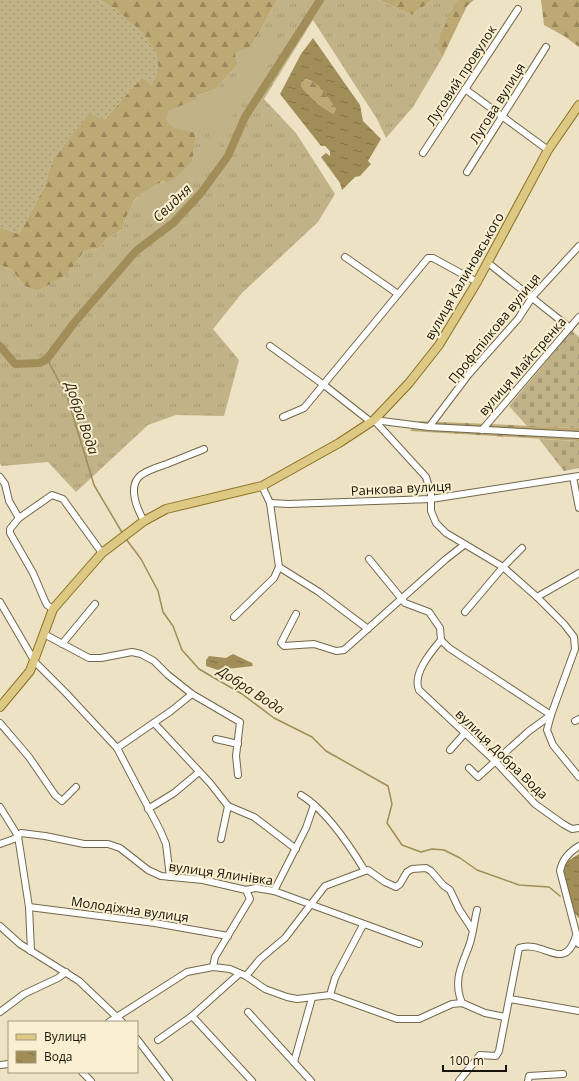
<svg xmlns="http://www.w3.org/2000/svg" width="579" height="1081" font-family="'Open Sans',sans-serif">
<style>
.grass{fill:url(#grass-tufts)}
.forest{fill:url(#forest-firs)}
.cemetery{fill:url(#cemetery-stones)}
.garden{fill:url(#garden-dots)}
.pitch{fill:#c1b288}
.water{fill:url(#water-ripples);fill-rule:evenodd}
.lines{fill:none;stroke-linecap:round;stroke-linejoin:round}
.stream{stroke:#a08d57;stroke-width:1.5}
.river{stroke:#a08d57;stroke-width:8}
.minor-casing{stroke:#71684c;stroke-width:8}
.major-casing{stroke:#897123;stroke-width:10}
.minor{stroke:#fff;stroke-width:6}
.major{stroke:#ddc884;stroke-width:8}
.labels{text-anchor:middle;stroke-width:4;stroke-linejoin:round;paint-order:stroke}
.street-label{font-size:13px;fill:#171308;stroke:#faefd0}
.water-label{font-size:14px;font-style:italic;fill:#31280e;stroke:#faefd0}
</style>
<defs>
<pattern id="grass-tufts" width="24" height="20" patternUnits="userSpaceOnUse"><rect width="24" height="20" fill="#c1b288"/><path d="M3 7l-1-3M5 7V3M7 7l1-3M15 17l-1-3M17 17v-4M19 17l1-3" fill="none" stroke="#a59874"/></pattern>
<pattern id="forest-firs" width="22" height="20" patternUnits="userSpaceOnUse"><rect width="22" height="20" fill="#bda973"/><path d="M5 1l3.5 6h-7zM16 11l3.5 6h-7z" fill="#99885c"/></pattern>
<pattern id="cemetery-stones" width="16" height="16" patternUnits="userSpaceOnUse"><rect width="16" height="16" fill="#c1b288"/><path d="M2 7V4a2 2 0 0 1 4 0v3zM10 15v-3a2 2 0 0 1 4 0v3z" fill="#a59874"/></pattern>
<pattern id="garden-dots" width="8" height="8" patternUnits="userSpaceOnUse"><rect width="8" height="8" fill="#c1b288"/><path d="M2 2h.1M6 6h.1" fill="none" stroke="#a59874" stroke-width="1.8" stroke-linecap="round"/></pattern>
<pattern id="water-ripples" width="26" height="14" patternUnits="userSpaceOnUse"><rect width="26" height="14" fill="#a08d57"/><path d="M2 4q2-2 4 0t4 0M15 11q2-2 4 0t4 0" fill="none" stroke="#817246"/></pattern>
</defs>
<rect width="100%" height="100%" fill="#ede2c3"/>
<polygon class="grass" points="277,0 379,0 412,15 432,0 457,0 438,49 442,58 413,107 386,138 377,119 313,20 264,99 296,133 335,194 318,222 242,293 213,329 239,360 224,416 176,415 148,425 76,492 48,462 2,466 0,464 0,265 11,269 26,287 38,291 67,275 84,251 99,248 107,239 123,229 129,207 143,191 191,169 197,125 197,96 216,89 247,54"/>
<g class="forest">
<path d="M99 0H277L247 54 216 89 197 96C197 128 195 159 185 189L164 181C136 195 131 198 123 229L107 239 99 248 84 251 67 275 38 291 26 287 11 269 0 265V227L19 234 44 187 53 159 89 113 105 119 142 77 152 85 117 10Z"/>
<polygon points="379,0 432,0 412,15"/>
<polygon points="457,0 474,0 467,6 442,58 438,49 440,35"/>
<polygon points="541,0 579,0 579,47 564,36 544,25"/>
<path d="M304 79C318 80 329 98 336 109L333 114 318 104 302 88 301 83Z"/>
<polygon points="419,421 579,428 579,441 410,431"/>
</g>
<g class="cemetery">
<polygon points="572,331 579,337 579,428 527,426 509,406"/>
<polygon points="539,439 579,441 579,468 564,471"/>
</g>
<polygon class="garden" points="0,0 99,0 117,10 143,33 156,51 159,69 152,86 142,77 105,119 89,114 53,159 44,187 19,234 0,227"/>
<path class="pitch" d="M276 37 280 38 282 44 243 102 219 133 217 142 220 148 219 155C197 179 173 201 148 222L144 220 142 211 149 198 183 171 210 139 209 133C196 132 174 133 166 120L168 111 237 82C242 69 235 65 235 52Z"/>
<g class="water">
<path d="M313 38 360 105 363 121 381 139 368 161 371 164 360 176 355 177 342 190 340 183 321 157 326 153 330 156V151L325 146H321L280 94 301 54ZM305 79C318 80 329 99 336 109L333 114 318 104 302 88 301 83Z"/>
<polygon points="233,654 252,663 253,666 218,670 206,666 206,660 209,656 226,658"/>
<path d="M579 854V918C572 913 564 884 564 875 563 871 565 866 566 862Z"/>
</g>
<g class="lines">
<g class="stream">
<polyline points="47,359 67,396 94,485 123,534"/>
<polyline points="126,539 141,559 158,591 163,612 173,626 182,650 199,669 242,694 274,718 312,737 326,751 388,786 392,804 387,823 402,845 421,852 432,849 444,850 460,858 477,870 519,885 549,887 560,896"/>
</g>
<polyline class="river" points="0,346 15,364 40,363 47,359 74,323 136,251 173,223 201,193 228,156 245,117 320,0"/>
<defs>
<g id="minor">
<polyline points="465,89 548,150"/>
<polyline points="423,153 518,9"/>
<polyline points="467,172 546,47"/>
<polyline points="345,257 398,294"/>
<polyline points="487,262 570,328"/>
<polyline points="270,346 324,385 371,422"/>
<polyline points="283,417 304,408 428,258 433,258 477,282"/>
<polyline points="374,420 426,477 431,494 431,511 436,523 446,533 503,567 537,597 564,624 574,637 575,649 551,715 547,730 553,745 579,777"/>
<polyline points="374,420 429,427 579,435"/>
<polyline points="429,427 469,374 518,319 533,296 579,246"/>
<polyline points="482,430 579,317"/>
<polyline points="0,477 5,484 9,501 19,518 52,495 63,499 102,553"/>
<polyline points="573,477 579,508"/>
<polyline points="270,503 289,504 431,499 579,476"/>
<polyline points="19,518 10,529 10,533 33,573 45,601 47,605 53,609"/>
<path d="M144 521C137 509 127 486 141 475 148 470 158 467 167 464 179 459 192 454 204 449"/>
<polyline points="369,559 405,603 429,612 440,628 441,640 449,648 551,715 529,731 478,777 469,768"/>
<polyline points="279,567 319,592 368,629"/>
<polyline points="537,597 579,573"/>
<polyline points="0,602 35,662 66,693 117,748 160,830 166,844 170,877"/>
<polyline points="465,612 503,567 522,548"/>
<polyline points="296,614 281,643 284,646 314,644 336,651 344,650 446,559 464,545"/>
<polyline points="234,617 274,578 279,567 270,503 262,486"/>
<polyline points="44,634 89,658 101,658 132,652 141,654 154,661 168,675 192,694 240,722 236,756 238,775"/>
<path d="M441 640C431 652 412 674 419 690L496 762 535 804 563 824 572 829 579 828"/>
<polyline points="62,644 95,604"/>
<polyline points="575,721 579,719"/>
<polyline points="0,723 29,757 55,795 62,801 76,787"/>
<polyline points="154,723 210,783 228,806 254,817 296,849"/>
<polyline points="216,739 238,744"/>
<polyline points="117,748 171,711 192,694"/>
<polyline points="450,750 465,733"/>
<path d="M301 795C326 810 350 846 365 871"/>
<polyline points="0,807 18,836 29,907 31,951"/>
<polyline points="148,809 174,793 199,772"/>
<polyline points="221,839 228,806"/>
<polyline points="0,844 14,839 21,833 45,836 84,844 108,844 120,848 148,870 161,876 203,880 246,890 256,888 274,891 419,944"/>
<path d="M579 846C569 852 562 859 560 871L579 944"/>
<polyline points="274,891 306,828 314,805"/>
<polyline points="29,907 155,923 228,936"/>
<polyline points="0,926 20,944 79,981 122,1022"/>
<polyline points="213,967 215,957 250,899 246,890"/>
<polyline points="246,976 260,959 285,938 325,886 365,871 368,870 385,882 396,887 400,884 407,872 412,869 426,868 431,871 443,885 450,890 459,909 472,929"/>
<polyline points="330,995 335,978 363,925"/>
<polyline points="510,999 579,1011"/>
<path d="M462 1003C453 981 461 967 469 946 473 935 474 922 477 910"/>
<polyline points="0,1012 24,994 58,978 66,972"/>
<polyline points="248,1012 311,1081"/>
<polyline points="192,1016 252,1081"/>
<polyline points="109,1022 187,972 213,967 230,969 246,976 265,989 287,997 297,999 330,995 397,1019 419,1019 452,1004 462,1003 485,1013 505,1017"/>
<polyline points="137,1039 169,1081"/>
<polyline points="158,1040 192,1016 239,974"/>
<polyline points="294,1062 312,998"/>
<polyline points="0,1065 9,1064"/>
<polyline points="82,1072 91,1081"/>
<path d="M459 1081 480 1055 496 1056 499 1051 519 948C544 939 564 974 576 936"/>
<polyline points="528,1081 529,1076 563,1074"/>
</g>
<polyline id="major" points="0,707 30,671 53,609 102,553 144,521 166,509 262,486 339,443 374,420 409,383 439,345 477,282 548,150 579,105"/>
</defs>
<use href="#minor" class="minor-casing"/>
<use href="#major" class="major-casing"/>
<use href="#minor" class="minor"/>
<use href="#major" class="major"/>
</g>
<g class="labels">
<g class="street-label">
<text transform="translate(461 75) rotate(-57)" y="5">Луговий провулок</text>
<text transform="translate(497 103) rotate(-58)" y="5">Лугова вулиця</text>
<text transform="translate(464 276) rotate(-60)" y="5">вулиця Калиновського</text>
<text transform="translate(494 328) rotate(-51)" y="5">Профспілкова вулиця</text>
<text transform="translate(522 366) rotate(-49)" y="5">вулиця Майстренка</text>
<text transform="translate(401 488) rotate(-3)" y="5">Ранкова вулиця</text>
<text transform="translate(502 754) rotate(44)" y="5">вулиця Добра Вода</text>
<text transform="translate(221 873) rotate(8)" y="5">вулиця Ялинівка</text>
<text transform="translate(130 909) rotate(8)" y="5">Молодіжна вулиця</text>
</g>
<g class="water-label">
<text transform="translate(172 203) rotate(-44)" y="5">Свидня</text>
<text transform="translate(82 418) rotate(71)" y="5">Добра Вода</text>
<text transform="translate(251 690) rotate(33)" y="5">Добра Вода</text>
</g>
</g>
<rect x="8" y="1021" width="130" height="52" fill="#faefd0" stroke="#9f9780"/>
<rect x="16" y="1034" width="20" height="6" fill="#ddc884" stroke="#9f9780"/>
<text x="44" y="1041" font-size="12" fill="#171308">Вулиця</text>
<rect x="16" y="1051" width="20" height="12" fill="url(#water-ripples)" stroke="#9f9780"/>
<text x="44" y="1061" font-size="12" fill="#171308">Вода</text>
<path d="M443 1065v6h63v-6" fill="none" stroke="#171308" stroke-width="2"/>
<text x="449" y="1065" font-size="12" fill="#171308" stroke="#faefd0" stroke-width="3" paint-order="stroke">100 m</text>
</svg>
